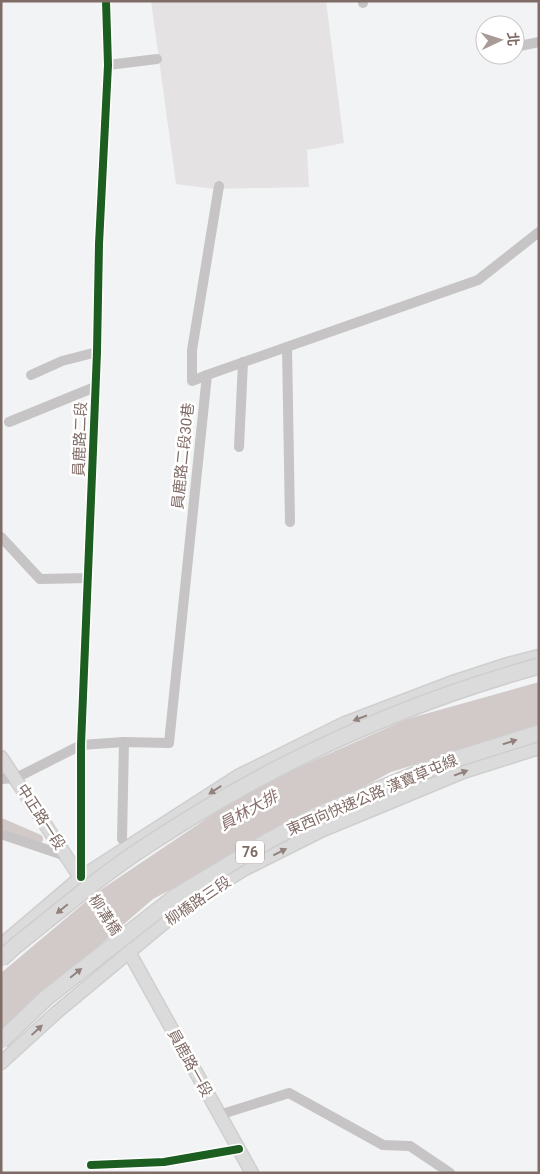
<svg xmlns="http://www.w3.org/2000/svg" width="540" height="1174" font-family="Roboto,'Noto Sans TC',sans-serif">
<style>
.built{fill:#e5e2e4}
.water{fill:#d2c9c9}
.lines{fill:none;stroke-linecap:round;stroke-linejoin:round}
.canal{stroke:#d2c9c9;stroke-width:10}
.major-casing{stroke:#cfcfcf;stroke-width:15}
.minor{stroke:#c6c4c4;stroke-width:10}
.major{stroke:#dcdbdb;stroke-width:12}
.highway-bridge-casing{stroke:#cfcecf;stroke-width:18;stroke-linecap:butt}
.highway-bridge{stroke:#dcdbdb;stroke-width:15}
.cycleway-casing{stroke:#fff;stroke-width:11}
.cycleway{stroke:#1b5e20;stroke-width:8}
.oneway{fill:#92827d}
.labels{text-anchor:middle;stroke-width:5;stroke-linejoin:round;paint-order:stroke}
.shield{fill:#fff;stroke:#a69894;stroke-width:1}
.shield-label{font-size:14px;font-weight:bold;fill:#806c66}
.street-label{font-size:15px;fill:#806c66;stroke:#fff}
.water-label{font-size:16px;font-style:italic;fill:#8a6e6c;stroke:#fff}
</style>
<rect width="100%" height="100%" fill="#f2f3f4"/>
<polygon class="built" points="151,1 326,1 344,143 307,150 309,187 214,189 176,184"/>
<polygon class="water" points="539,682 539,726 391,772 153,899 1,1030 1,973 96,893 252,788 407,719"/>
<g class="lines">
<polyline class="canal" points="1,823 38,839"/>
<defs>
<g id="major">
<polyline points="1,757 129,952 252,1173"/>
<polyline points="1,945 81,877 238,776 345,723 450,683 508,664 539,656"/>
<polyline points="1,1063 57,1012 181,909 245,869 323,830 374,809 463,772 539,748"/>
</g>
</defs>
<use href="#major" class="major-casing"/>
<g class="minor">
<polyline points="363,1 363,3"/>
<polyline points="515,47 539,42"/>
<polyline points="108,65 157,59"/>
<polyline points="287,347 290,522"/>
<polyline points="31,375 62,361 97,352"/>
<polyline points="207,375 192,381 192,350 219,186"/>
<polyline points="9,422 95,387"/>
<polyline points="239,447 243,362"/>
<polyline points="1,537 40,579 88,578"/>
<polyline points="1,779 16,778 81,745 124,742 169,743 207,375 478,280 539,232"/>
<polyline points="1,834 66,856"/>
<polyline points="122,839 124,742"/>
<polyline points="81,877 81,745 97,352 99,244 108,65 106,1"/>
<polyline points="219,1115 289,1093 383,1145 410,1146 450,1173"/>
<polyline points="91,1165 164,1162 239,1149"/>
</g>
<use href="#major" class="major"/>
<defs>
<g id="highway-bridge">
<path d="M1 959 14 947C58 912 101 875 149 844 269 765 400 704 539 666"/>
<polyline points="1,1041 46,998 175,897 268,841 315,816 411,776 459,758 539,733"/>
</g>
</defs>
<use href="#highway-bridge" class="highway-bridge-casing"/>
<use href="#highway-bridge" class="highway-bridge"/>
<defs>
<g id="cycleway">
<polyline points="81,877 81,745 97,352 99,244 108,65 106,1"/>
<polyline points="91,1165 164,1162 239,1149"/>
</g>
</defs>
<use href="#cycleway" class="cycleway-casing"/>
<use href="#cycleway" class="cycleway"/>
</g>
<defs><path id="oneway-solid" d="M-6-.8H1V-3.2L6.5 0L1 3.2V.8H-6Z" transform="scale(1.25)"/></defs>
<g class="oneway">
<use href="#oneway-solid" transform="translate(360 718) rotate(159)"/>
<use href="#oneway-solid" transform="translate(510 742) rotate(-17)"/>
<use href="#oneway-solid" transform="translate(461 773) rotate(-21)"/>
<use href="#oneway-solid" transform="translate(215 790) rotate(147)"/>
<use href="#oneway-solid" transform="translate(280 852) rotate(-27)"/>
<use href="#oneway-solid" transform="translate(62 909) rotate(141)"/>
<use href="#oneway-solid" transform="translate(76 973) rotate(-39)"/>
<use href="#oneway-solid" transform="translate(37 1030) rotate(-43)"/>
</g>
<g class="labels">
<rect class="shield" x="236" y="840.5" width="28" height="23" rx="4"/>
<g class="shield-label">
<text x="250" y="857">76</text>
</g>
<g class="street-label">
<text transform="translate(80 439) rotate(-88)" y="5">員鹿路二段</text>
<text transform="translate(183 456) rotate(-84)" y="5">員鹿路二段30巷</text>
<text transform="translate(372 795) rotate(-23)" y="5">東西向快速公路 漢寶草屯線</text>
<text transform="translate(41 817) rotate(57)" y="5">中正路一段</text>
<text transform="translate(198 901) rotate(-34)" y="5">柳橋路三段</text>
<text transform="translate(105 915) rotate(57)" y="5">柳溝橋</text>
<text transform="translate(190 1063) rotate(61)" y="5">員鹿路一段</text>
</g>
<g class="water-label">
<text transform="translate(248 810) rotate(-29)" y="6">員林大排</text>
</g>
</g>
<rect width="540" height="1174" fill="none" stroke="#806c66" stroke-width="5"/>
<g transform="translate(500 40) rotate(86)"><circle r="24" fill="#ffffff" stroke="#ccc4c2"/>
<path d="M0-4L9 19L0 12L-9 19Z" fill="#a89b98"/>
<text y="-8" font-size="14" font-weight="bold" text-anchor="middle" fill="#806c66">北</text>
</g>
</svg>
